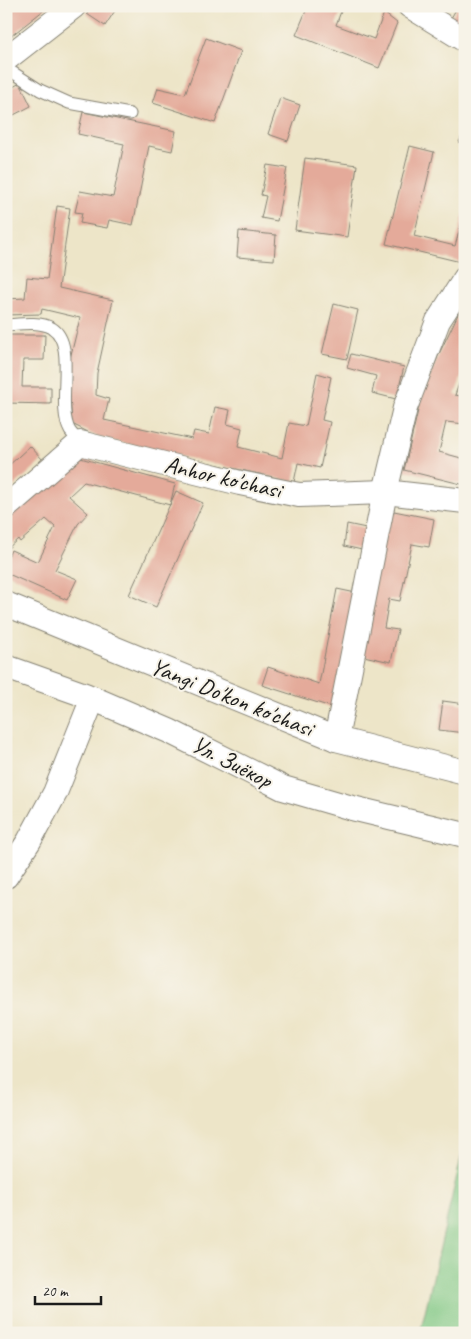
<svg xmlns="http://www.w3.org/2000/svg" width="471" height="1339" font-family="Caveat,sans-serif">
<style>
.green{fill:#80c884;stroke:#4e7250}
.building{fill:#e4aa9a}
.lines{fill:none;stroke-linecap:round;stroke-linejoin:round}
.service-casing{stroke:#848072;stroke-width:13}
.minor-casing{stroke:#848072;stroke-width:26}
.service{stroke:#fff;stroke-width:11}
.minor{stroke:#fff;stroke-width:24}
.labels{text-anchor:middle;stroke-width:4;stroke-linejoin:round;paint-order:stroke}
.street-label{font-size:24px;fill:#1c1c1c;stroke:#f7f3e8}
</style>
<rect width="100%" height="100%" fill="#f7f3e8"/>
<filter id="ink" filterUnits="userSpaceOnUse"><feTurbulence type="fractalNoise" baseFrequency=".02" numOctaves="2"/><feDisplacementMap in="SourceGraphic" scale="10" xChannelSelector="R" yChannelSelector="G"/><feConvolveMatrix kernelMatrix="1 2 1 2 8 2 1 2 1" color-interpolation-filters="sRGB"/></filter>
<filter id="wash" filterUnits="userSpaceOnUse"><feTurbulence type="fractalNoise" baseFrequency=".0096" numOctaves="4" result="noise"/><feDisplacementMap in="SourceGraphic" scale="20" xChannelSelector="R" yChannelSelector="G"/><feGaussianBlur stdDeviation="1.12" result="paint"/><feColorMatrix in="noise" values="0 0 0 0 0 0 0 0 0 0 0 0 0 0 0 0 0 1.4 0 .05"/><feComposite in="paint" operator="in"/></filter>
<g filter="url(#wash)">
<rect width="100%" height="100%" fill="#ede5c8"/>
<polygon class="green" points="465,1141 465,1333 420,1333"/>
<g id="blocks">
<g class="building">
<polygon points="16,6 49,6 6,40 6,14"/>
<polygon points="92,6 118,6 105,26 87,14"/>
<polygon points="308,6 343,6 336,25 374,39 384,13 397,23 379,68 296,35"/>
<polygon points="458,6 465,6 465,26 451,18"/>
<polygon points="206,38 241,51 215,123 153,103 158,88 185,94"/>
<polygon points="20,83 31,106 6,119 6,91"/>
<polygon points="280,98 300,105 288,141 268,134"/>
<polygon points="83,112 176,131 172,151 149,146 133,225 109,220 107,228 80,223 82,213 75,212 80,191 113,197 124,144 78,134"/>
<polygon points="465,130 465,145 459,142"/>
<polygon points="410,146 434,152 414,236 455,246 465,210 465,263 386,244"/>
<polygon points="305,158 357,165 347,237 295,230"/>
<polygon points="267,165 287,168 277,221 261,218 266,196 261,195"/>
<polygon points="57,206 70,208 59,288 113,300 97,373 96,395 109,399 104,420 192,439 194,431 209,434 215,407 230,410 227,424 242,428 238,447 282,458 289,423 306,426 317,373 331,377 322,420 330,422 320,468 298,463 294,482 100,438 72,424 68,367 80,318 42,309 41,314 6,315 6,299 25,298 27,277 47,279"/>
<polygon points="239,231 276,235 274,260 237,257"/>
<polygon points="334,304 358,310 347,359 322,354"/>
<polygon points="461,308 465,310 465,367 455,395 465,397 465,424 446,422 439,452 465,459 465,485 404,470 420,402 439,354"/>
<polygon points="6,335 45,335 44,360 23,360 22,387 51,387 51,404 6,403"/>
<polygon points="351,354 404,367 396,399 372,393 376,376 347,368"/>
<polygon points="30,446 43,460 6,493 6,468"/>
<polygon points="73,456 175,484 170,505 84,482 69,496 88,513 78,524 55,570 77,579 67,600 6,573 6,561 11,550 38,562 55,527 46,519 20,542 18,539 6,550 6,517"/>
<polygon points="176,491 203,503 156,607 129,595"/>
<polygon points="389,510 434,519 429,547 412,544 400,601 389,599 384,628 398,630 391,662 359,655"/>
<polygon points="347,524 366,528 362,550 344,546"/>
<polygon points="337,589 356,593 334,708 262,685 268,667 319,684"/>
<polygon points="443,701 465,704 465,733 439,730"/>
</g>
</g>
</g>
<g filter="url(#ink)">
<use href="#blocks" fill-opacity="0" stroke="#848072" stroke-width="1"/>
<g class="lines">
<defs>
<g id="service">
<polyline points="6,68 40,90 69,103 130,114"/>
<path d="M6 325C21 324 39 321 52 328 78 344 55 405 70 431 73 435 77 439 80 443"/>
</g>
<g id="minor">
<polyline points="410,6 465,40"/>
<polyline points="6,59 74,6"/>
<polyline points="6,507 80,443 240,483 299,495 385,492 465,501"/>
<polyline points="6,604 336,739 465,772"/>
<polyline points="6,667 85,695 169,731 283,788 352,808 465,835"/>
<polyline points="336,739 385,492 405,408 438,321 465,279"/>
<polyline points="6,876 29,841 55,793 93,698"/>
</g>
</defs>
<use href="#service" class="service-casing"/>
<use href="#minor" class="minor-casing"/>
<use href="#service" class="service"/>
<use href="#minor" class="minor"/>
</g>
</g>
<g class="labels">
<g class="street-label">
<text transform="translate(223 477) rotate(13)" y="8">Anhor ko'chasi</text>
<text transform="translate(232 697) rotate(22)" y="8">Yangi Do'kon ko'chasi</text>
<text transform="translate(232 762) rotate(27)" y="8">Ул. Зиёкор</text>
</g>
</g>
<rect width="471" height="1339" fill="none" stroke="#f7f3e8" stroke-width="25"/>
<path d="M35 1296v8h66v-8" fill="none" stroke="#1c1c1c" stroke-width="2.5"/>
<text x="42" y="1296" font-size="15" fill="#1c1c1c" stroke="#f7f3e8" stroke-width="4" paint-order="stroke">20 m</text>
</svg>
